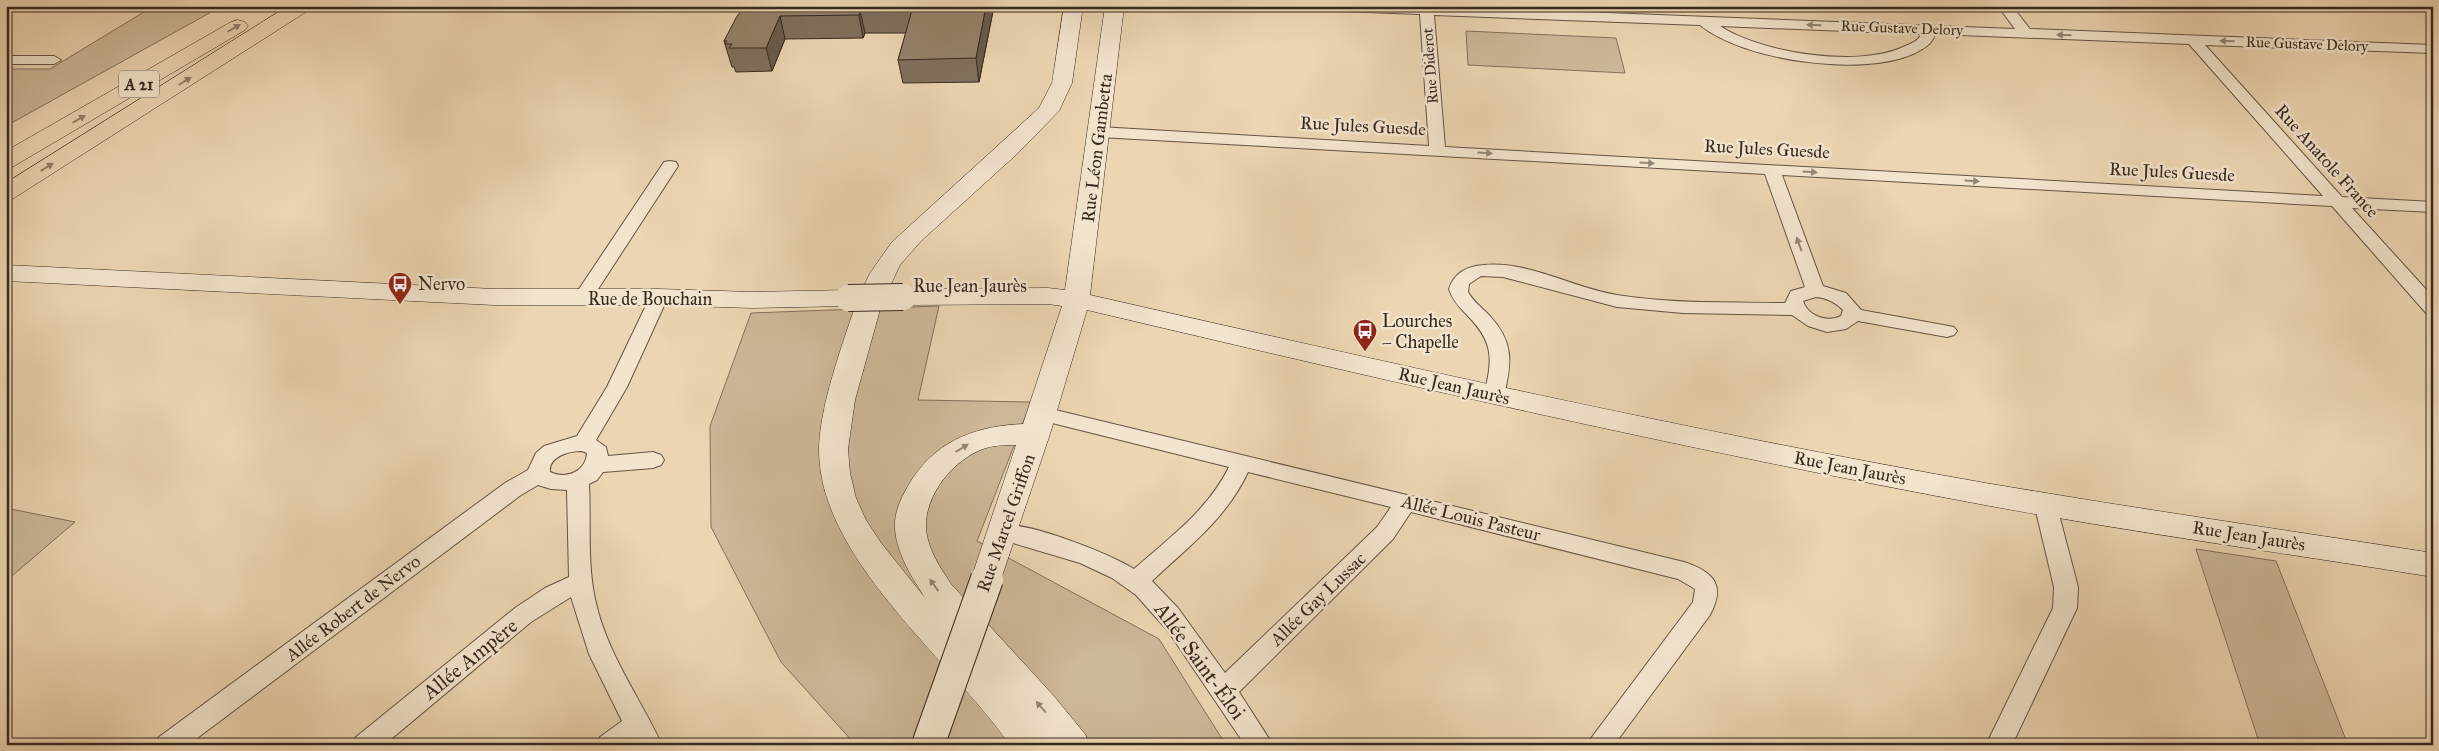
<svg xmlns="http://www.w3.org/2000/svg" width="2439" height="751" font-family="'IM FELL Great Primer',serif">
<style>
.green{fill:#cdb899;stroke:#82705c}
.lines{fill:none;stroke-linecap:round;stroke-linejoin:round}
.street-casing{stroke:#645444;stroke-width:2}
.secondary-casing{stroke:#36291f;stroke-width:1}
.highway-casing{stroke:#36291f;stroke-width:1}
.street{fill:#f3e4cd;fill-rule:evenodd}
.secondary{fill:#f3e4cd;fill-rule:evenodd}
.highway{fill:#ecd5b2;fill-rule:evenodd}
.secondary-bridge-far1-casing{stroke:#36291f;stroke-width:28;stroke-linecap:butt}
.secondary-bridge-casing{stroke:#36291f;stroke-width:34;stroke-linecap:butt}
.secondary-bridge-far1{stroke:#f3e4cd;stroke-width:26}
.secondary-bridge{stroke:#f3e4cd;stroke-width:32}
.wall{fill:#80705c;stroke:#36291f}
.shaded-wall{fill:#685b4b;stroke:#36291f}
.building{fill:#95826b;stroke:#36291f}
.oneway{fill:#948676}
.oneway2{fill:#917f68}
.labels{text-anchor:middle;stroke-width:5;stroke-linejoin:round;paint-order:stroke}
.far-street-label{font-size:15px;fill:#36291f;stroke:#f3e4cd}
.shield{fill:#f3e4cd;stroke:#6f6153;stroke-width:1}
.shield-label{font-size:16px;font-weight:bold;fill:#36291f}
.street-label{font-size:18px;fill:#36291f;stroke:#f3e4cd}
.poi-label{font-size:18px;fill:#36291f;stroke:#f3e4cd;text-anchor:start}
.near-street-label{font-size:21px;fill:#36291f;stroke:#f3e4cd}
</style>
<rect width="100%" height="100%" fill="#ecd5b2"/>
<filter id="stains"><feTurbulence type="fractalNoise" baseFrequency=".004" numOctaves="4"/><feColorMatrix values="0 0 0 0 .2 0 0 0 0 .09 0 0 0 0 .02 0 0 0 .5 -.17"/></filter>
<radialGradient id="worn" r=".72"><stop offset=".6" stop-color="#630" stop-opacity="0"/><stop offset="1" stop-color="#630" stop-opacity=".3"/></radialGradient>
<g class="green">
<polygon points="154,6 222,6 6,126 6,69 50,69"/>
<polygon points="1466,31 1616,38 1625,73 1468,65"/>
<polygon points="939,306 918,400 1031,402 977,541 1159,639 1226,745 896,745 898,739 853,742 781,662 711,527 710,426 751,313"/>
<polygon points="6,508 75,522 6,581"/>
<polygon points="2196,549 2276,561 2348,745 2260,745"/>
</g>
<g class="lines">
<defs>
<g id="street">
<path d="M1305 6H1427L2015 29 1998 6H2012L2030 29 2433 45V53L2205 45 2342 197 2433 202V212L2352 208 2433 297V315L2426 313 2332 206 1782 175 1823 286 1846 293 1861 310 1954 327 1957 331 1954 335 1947 337 1858 321 1846 329 1827 332 1808 326 1792 315 1683 313 1617 307 1503 277 1481 276 1469 284 1468 292C1473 301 1482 308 1489 315 1514 342 1512 362 1504 395L1501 400 1494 402 1487 400 1484 395C1493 358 1494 342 1466 314 1459 307 1452 299 1449 289 1454 273 1467 266 1484 265 1530 261 1573 288 1617 295 1673 304 1730 302 1785 303L1791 291 1805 287 1765 174 1099 137 1091 132 1099 127 1429 146 1420 14 1312 10ZM1434 15 1700 25C1744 61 1862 77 1913 54 1923 49 1932 45 1935 34L2189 44 2323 196 1445 147ZM1720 26 1921 34C1919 41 1910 44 1903 47 1858 68 1761 53 1720 26ZM1816 297C1827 298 1835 302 1843 310L1841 316C1827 323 1808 316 1803 301Z"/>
<polygon points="6,56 54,56 61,60 54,64 6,64"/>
<polygon points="670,161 676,162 678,166 589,303 575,303 573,299 575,295 664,162"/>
<path d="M659 291 666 293 668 297 627 387 596 440 606 447 608 456 653 452 661 455 664 460 661 465 653 468 603 472 597 480 589 484C591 522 587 561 595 599 606 652 639 696 662 745H635L634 742 630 745H596L600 737 622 721 589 654 571 597 531 622 384 745H352L356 737 515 608 545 588 569 577 567 490 551 489 538 485 521 495 188 745H155L159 737 505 483 528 470 536 453 544 446 577 436 607 387 650 297 652 293ZM582 451 587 453C586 471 567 480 550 472 548 456 570 451 582 451Z"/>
<path d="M1043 407 1684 562C1714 572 1726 585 1710 615L1614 745H1586L1693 602 1695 589 1678 579 1411 512 1393 539 1239 692 1273 745H1245L1168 631 1136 595 1112 578 1080 563 996 538 993 532 996 526C1021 518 1111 554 1134 569 1169 538 1208 510 1229 467L1036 419 1033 414 1036 409ZM1248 472 1391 507 1377 527 1225 673 1178 608 1152 581C1189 546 1226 519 1248 472Z"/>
<polygon points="2045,495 2053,497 2056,503 2078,587 2077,608 2012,745 1986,745 2053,608 2054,587 2034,503 2037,497"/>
</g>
<path id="secondary" d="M1064 6H1083L1072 83 1059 111 1017 154 921 241 900 265 881 306 855 400 848 449 850 473 856 498 866 520 881 543 926 599C913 579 897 555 895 529 894 513 900 500 908 486 933 442 974 426 1023 424L1062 306 1048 304 903 305 894 303 890 297 894 291 903 289 1048 288 1065 290 1105 6H1124L1090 295C1389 363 1689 431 1991 484 2138 509 2286 530 2433 553V577C2285 553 2137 533 1990 506 1687 450 1387 381 1087 310L1050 434 998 588 987 592 976 588 971 579 1016 445C1006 445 996 445 986 448 954 458 924 495 926 529 928 550 940 567 951 584L1053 695 1085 734 1090 745H1050L1046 739 1049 745H1010C951 660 820 560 819 451 819 408 842 345 856 304L848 306 752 308 659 305H494L6 281V265L494 289H659L752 292 848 290 857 292 859 296 870 273 892 242 1039 108 1052 83Z"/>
<g id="highway">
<polygon points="288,6 311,6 309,10 14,198 6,200 6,183"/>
<polygon points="238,20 245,22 248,26 245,30 14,166 6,168 6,151 231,22"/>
</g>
</defs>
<use href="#street" class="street-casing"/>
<use href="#secondary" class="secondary-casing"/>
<use href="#highway" class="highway-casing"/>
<use href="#street" class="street"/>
<use href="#secondary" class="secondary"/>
<use href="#highway" class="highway"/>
<defs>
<polyline id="secondary-bridge-far1" points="848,298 903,297"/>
<polyline id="secondary-bridge" points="928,745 987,579"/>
</defs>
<use href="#secondary-bridge-far1" class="secondary-bridge-far1-casing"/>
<use href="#secondary-bridge" class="secondary-bridge-casing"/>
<use href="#secondary-bridge-far1" class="secondary-bridge-far1"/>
<use href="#secondary-bridge" class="secondary-bridge"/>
</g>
<polygon class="wall" points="727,6 994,6 979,82 903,83 898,60 906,33 865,33 863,38 785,39 772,71 736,72 734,67 732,67 724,41 742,10 728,10"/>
<g class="shaded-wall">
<polygon points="986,6 994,6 979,82 976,58"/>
<polygon points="860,10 865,33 863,38 859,15"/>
<polygon points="780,16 785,39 772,71 766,48"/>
</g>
<polygon class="building" points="744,6 986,6 976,58 898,60 912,10 860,10 859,15 780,16 766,48 729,48 732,44 725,44 727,41 724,41 736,18"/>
<defs><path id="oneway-solid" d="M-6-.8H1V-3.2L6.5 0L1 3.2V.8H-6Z" transform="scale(1.25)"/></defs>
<g class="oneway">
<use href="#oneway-solid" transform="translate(1814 25) rotate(-178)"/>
<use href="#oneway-solid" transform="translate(2064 35) rotate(-178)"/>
<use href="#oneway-solid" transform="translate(2227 41) rotate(-178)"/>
<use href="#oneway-solid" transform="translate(1485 153) rotate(3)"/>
<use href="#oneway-solid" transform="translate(1647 163) rotate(3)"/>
<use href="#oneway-solid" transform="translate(1810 172) rotate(3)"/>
<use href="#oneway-solid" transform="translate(1972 181) rotate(3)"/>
<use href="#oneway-solid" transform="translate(1799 244) rotate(-110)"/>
<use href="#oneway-solid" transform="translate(962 448) rotate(-31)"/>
<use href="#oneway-solid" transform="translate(934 585) rotate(-126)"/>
<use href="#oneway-solid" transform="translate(1041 707) rotate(-131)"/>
</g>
<g class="oneway2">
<use href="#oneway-solid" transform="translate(234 28) rotate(-30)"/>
<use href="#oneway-solid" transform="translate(185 81) rotate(-32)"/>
<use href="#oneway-solid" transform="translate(79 119) rotate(-30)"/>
<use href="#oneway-solid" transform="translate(47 167) rotate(-32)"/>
</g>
<defs>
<symbol id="bus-pin" viewBox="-11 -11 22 30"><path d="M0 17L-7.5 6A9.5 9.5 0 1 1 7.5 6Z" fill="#8f2418" stroke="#f3e4cd"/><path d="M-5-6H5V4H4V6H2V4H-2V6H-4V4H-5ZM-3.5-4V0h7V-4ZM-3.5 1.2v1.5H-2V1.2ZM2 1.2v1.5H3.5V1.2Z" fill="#fff"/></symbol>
</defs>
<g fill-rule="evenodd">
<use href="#bus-pin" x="386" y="270" width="28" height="38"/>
<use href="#bus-pin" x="1351" y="317" width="28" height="38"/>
</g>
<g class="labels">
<g class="far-street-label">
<text transform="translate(1902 28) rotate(2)" y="5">Rue Gustave Delory</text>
<text transform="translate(2307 44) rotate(2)" y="5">Rue Gustave Delory</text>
<text transform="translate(1430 66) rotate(-94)" y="5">Rue Diderot</text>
</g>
<rect class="shield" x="119" y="70.5" width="40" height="27" rx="4"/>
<g class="shield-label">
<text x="139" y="90">A 21</text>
</g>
<g class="street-label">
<text transform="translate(1363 126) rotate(3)" y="6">Rue Jules Guesde</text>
<text transform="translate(1097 148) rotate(-83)" y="6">Rue Léon Gambetta</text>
<text transform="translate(1767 149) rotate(3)" y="6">Rue Jules Guesde</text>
<text transform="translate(2327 161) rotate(48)" y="6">Rue Anatole France</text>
<text transform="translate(2172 172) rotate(3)" y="6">Rue Jules Guesde</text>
<text x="970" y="292">Rue Jean Jaurès</text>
<text x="650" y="305">Rue de Bouchain</text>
<text transform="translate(1454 386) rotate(13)" y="6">Rue Jean Jaurès</text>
<text transform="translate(1850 468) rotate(11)" y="6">Rue Jean Jaurès</text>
<text transform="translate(1471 518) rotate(14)" y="6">Allée Louis Pasteur</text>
<text transform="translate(1006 523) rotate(-71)" y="6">Rue Marcel Griffon</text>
<text transform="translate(2249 536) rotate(9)" y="6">Rue Jean Jaurès</text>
<text transform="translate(1318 599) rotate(-44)" y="6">Allée Gay Lussac</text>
<text transform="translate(353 608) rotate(-37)" y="6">Allée Robert de Nervo</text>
</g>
<g class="poi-label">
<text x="418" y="290">Nervo</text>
<text x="1382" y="327">Lourches<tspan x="1382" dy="21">– Chapelle</tspan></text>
</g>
<g class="near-street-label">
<text transform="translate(470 659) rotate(-39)" y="7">Allée Ampère</text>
<text transform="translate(1200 661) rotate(54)" y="7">Allée Saint-Éloi</text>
</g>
</g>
<rect width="2439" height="751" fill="none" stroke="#ecd5b2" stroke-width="25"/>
<rect x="8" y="8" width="2424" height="736" fill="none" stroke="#36291f" stroke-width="2.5"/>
<rect x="12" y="12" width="2414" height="726" fill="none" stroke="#36291f"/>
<rect width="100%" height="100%" filter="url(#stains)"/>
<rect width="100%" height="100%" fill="url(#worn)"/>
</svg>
